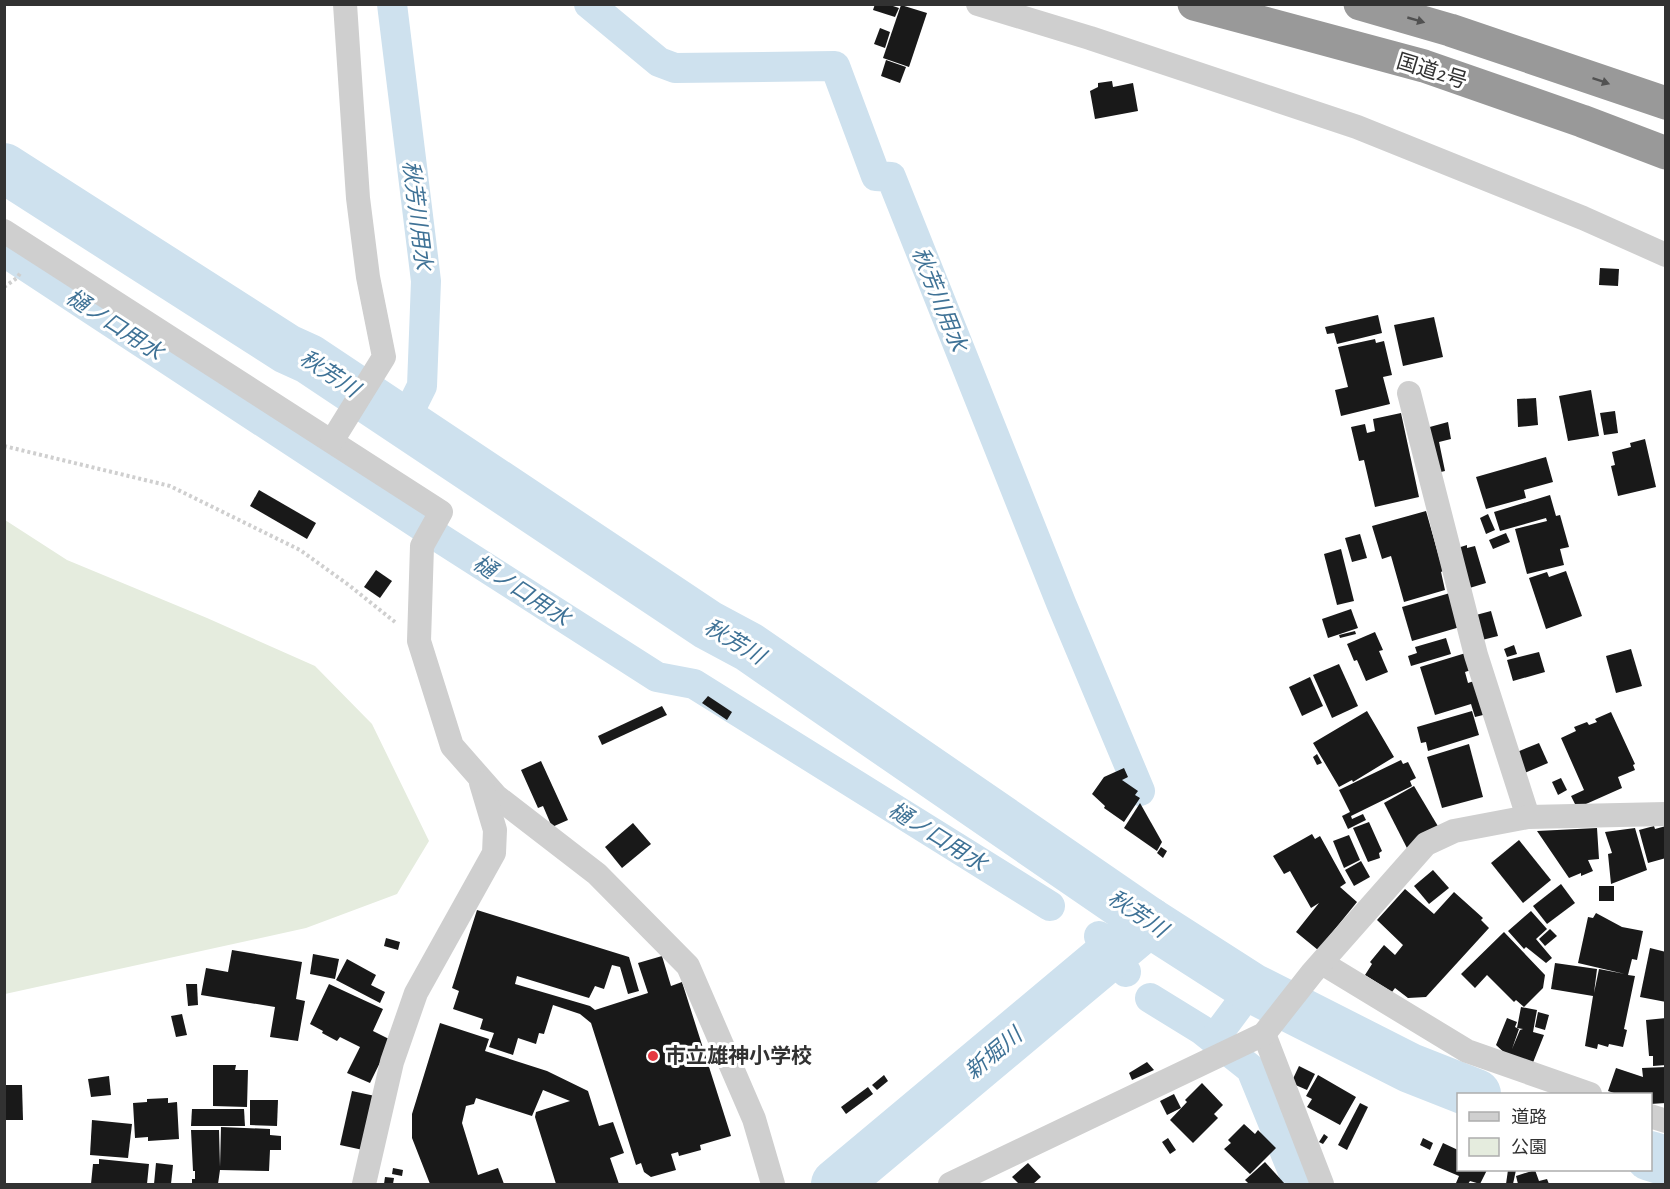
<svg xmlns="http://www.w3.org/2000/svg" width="1670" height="1189" font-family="'Alegreya Sans','Noto Sans JP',sans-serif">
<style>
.green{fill:#e5ecde}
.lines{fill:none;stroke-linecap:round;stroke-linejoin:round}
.canal{stroke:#cee1ee;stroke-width:30}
.river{stroke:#cee1ee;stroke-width:50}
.building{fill:#191919}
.path{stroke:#cfcfcf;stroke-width:4;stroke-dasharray:3 3;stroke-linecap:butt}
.street{stroke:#cfcfcf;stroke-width:24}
.highway{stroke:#999;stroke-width:33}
.oneway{fill:#515151}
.poi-dot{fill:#e53841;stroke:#fff;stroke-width:2}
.labels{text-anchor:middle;stroke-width:6;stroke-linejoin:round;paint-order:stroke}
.street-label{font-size:21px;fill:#323232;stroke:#fff}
.poi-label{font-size:21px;font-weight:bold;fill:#323232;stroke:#fff;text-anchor:start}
.water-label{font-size:22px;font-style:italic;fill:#3f7296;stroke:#fff}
</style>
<rect width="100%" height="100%" fill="#fff"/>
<polygon class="green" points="5,520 67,560 207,618 315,666 372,724 429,841 397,894 306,928 5,994"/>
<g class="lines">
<g class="canal">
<polyline points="392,4 426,281 422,386 404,422"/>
<polyline points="589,4 659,62 675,68 835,66 876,176 891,177 1061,603 1140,791"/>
<polyline points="4,252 435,535 657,677 694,684 1050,906"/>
<polyline points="1099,936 1126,972"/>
<polyline points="1150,998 1202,1030 1251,1069 1298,1184"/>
<polyline points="1214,1039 1252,988"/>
</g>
<g class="river">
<polyline points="4,168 287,349 309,359 708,625 749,647 1149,922 1252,988 1410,1068 1476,1094"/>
<polyline points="1650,1156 1666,1161"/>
<polyline points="836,1184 1149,922"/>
</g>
</g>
<g class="building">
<polygon points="875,4 887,4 899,8 895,17 873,10"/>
<polygon points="901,5 927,13 909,67 883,58"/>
<polygon points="880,28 890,32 885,48 874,44"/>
<polygon points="886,60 906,67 900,83 881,76"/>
<polygon points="1112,81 1113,87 1133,83 1138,111 1095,119 1090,91 1098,87 1098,83"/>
<polygon points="1600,268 1619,269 1618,286 1599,285"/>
<polygon points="1378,315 1382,333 1337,344 1334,333 1327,334 1325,327"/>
<polygon points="1434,317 1443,357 1403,366 1394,325"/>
<polygon points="1375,339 1376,343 1384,341 1392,375 1383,377 1390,404 1341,416 1335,390 1348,387 1338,347"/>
<polygon points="1591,390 1599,436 1568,441 1559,396"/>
<polygon points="1536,398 1538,425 1518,427 1517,399"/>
<polygon points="1615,411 1618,433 1604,435 1600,413"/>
<polygon points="1401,413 1419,497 1375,507 1364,460 1359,461 1351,427 1365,424 1367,433 1375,431 1373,419"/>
<polygon points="1448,422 1451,439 1439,442 1445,471 1428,475 1426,428"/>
<polygon points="1645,439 1656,487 1618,496 1611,466 1615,465 1612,452 1631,447 1630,443"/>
<polygon points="1546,457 1553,482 1524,490 1526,498 1486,509 1476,477"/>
<polygon points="259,490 316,523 307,539 250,506"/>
<polygon points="1550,495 1556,516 1560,515 1569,547 1560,549 1564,565 1527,574 1515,529 1547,521 1546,518 1500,531 1494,512"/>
<polygon points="1426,511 1443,571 1441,572 1445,590 1404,602 1391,556 1382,559 1372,526"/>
<polygon points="1488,514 1495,530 1486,534 1480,518"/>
<polygon points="1506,533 1510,542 1493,549 1489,540"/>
<polygon points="1360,534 1367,558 1352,562 1345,538"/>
<polygon points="1467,545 1467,548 1475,546 1486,583 1463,590 1451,550"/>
<polygon points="1341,549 1354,601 1337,605 1324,554"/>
<polygon points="376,570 392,581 380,598 364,587"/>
<polygon points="1566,571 1582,616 1546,629 1529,578 1547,572 1549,577"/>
<polygon points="1450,593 1460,627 1412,641 1402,607"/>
<polygon points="1351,609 1358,628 1328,638 1322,619"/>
<polygon points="1491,611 1498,636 1478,641 1476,615"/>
<polygon points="1355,631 1356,634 1340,638 1339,635"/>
<polygon points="1375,632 1383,650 1379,651 1388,672 1366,681 1357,660 1354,661 1347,644"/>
<polygon points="1446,638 1451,654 1411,666 1408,656 1417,653 1415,647"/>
<polygon points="1514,645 1517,654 1507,657 1504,649"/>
<polygon points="1631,649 1642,686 1616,693 1606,656"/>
<polygon points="1469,652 1474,669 1465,672 1468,683 1477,680 1487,714 1475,717 1471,704 1435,715 1420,667"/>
<polygon points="1539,652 1545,672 1513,681 1507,660"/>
<polygon points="1339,664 1358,706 1332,718 1313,675"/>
<polygon points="1310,677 1323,706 1302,716 1289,687"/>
<polygon points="708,696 732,712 727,720 702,703"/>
<polygon points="662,706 667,715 602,745 598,736"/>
<polygon points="1367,711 1394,757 1353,782 1352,780 1339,787 1313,743"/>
<polygon points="1472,711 1479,735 1428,751 1426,742 1421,743 1417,727"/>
<polygon points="1611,712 1635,764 1633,765 1635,770 1618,777 1622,788 1577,808 1571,796 1584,790 1561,738 1576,731 1574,727 1587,722 1589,725 1597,722 1595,719"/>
<polygon points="1539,743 1548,763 1520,775 1512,754"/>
<polygon points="1469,744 1483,797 1442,808 1427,757"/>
<polygon points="1317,754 1322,763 1317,765 1313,757"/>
<polygon points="1401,760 1403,764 1408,762 1416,778 1410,781 1412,786 1351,816 1352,819 1363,814 1366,820 1348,829 1342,816 1350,812 1339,790"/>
<polygon points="541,761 568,820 552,827 543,806 538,808 521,770"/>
<polygon points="1124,768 1128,777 1122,780 1138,791 1135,795 1140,798 1124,822 1104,808 1105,806 1092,794 1104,777"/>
<polygon points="1561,778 1567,790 1558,795 1552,782"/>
<polygon points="1414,786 1442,833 1409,852 1384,803"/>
<polygon points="1140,803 1162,842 1157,851 1124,828"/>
<polygon points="1369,822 1382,851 1379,853 1380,858 1368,862 1353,828"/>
<polygon points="633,823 651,844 622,868 605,847"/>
<polygon points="1654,826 1655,829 1666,826 1666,858 1648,863 1639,830"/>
<polygon points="1597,828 1599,859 1588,860 1593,871 1581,876 1581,873 1569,878 1537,831"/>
<polygon points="1635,828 1647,870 1611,884 1608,854 1612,853 1605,832"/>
<polygon points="1312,834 1315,839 1320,836 1346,883 1340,887 1357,902 1318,950 1296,932 1319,903 1311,908 1290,871 1284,874 1273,856"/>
<polygon points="1349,835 1360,860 1344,868 1333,841"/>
<polygon points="1519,840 1551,880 1523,903 1491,863"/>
<polygon points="1161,847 1167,851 1163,858 1157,853"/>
<polygon points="1361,861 1370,877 1354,886 1345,870"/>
<polygon points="1433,870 1449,888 1429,904 1414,886"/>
<polygon points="1561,884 1575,903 1547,924 1533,906"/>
<rect x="1599" y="886" width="15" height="15"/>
<polygon points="1405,889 1434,914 1454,892 1483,918 1481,920 1489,928 1426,997 1408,998 1395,988 1392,992 1365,975 1372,964 1370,962 1384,945 1395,955 1403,945 1377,920"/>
<polygon points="477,910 629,957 639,991 628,994 620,967 612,965 604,989 595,986 589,998 517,976 515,984 590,1006 595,1010 648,993 638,963 662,956 671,986 682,982 731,1136 700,1145 701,1150 679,1156 678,1152 671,1154 676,1170 651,1177 644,1172 641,1163 636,1165 591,1023 580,1014 553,1005 544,1034 539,1033 536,1044 518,1038 513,1055 489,1047 494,1033 480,1029 483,1019 453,1009 459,991 452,988"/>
<polygon points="1531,911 1547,929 1536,939 1552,958 1546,963 1526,947 1524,949 1508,931"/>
<polygon points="1596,913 1622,927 1643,931 1637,960 1632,959 1628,975 1635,976 1624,1029 1627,1030 1623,1047 1609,1044 1608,1047 1598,1044 1597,1049 1585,1046 1593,996 1551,989 1555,963 1597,969 1594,993 1599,969 1625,974 1578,963 1588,917 1593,918"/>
<polygon points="1550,929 1557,936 1545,946 1539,939"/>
<polygon points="1504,932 1545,975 1543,988 1524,1007 1516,1000 1514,1002 1487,975 1475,988 1461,974"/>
<polygon points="386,938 400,942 398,950 384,946"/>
<polygon points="1650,948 1666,952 1666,1002 1640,997"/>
<polygon points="232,950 302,962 296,999 305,1001 298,1041 270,1037 275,1007 201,995 206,968 228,972"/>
<polygon points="313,954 339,959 335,979 310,974"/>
<polygon points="347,959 376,975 371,985 385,992 380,1003 336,980"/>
<polygon points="186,984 197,984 198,1005 188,1006"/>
<polygon points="329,984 383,1009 373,1031 391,1040 370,1083 347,1073 360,1047 340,1037 337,1041 322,1033 323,1031 310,1024"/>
<polygon points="1521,1007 1537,1010 1533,1032 1544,1035 1532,1065 1508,1056 1496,1045 1507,1018 1517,1022 1515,1027 1519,1029 1512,1049 1520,1030 1523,1029 1517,1028"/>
<polygon points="1538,1012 1549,1015 1545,1030 1535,1027"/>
<polygon points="182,1014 187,1035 176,1037 171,1016"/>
<polygon points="1666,1018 1666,1065 1653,1066 1653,1056 1649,1056 1646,1020"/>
<polygon points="440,1023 489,1039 485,1051 547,1071 588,1091 599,1126 613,1122 624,1153 610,1158 619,1184 556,1184 535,1117 536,1112 570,1101 543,1090 532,1116 476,1098 474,1104 466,1106 462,1123 478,1175 498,1168 504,1184 430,1184 412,1138 412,1114"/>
<polygon points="1147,1062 1154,1070 1132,1080 1129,1073"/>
<polygon points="213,1065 236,1065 235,1070 248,1070 247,1107 213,1106"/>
<polygon points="1299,1066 1315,1074 1307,1090 1291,1083"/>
<polygon points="1666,1067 1666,1103 1650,1104 1650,1094 1617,1094 1608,1091 1616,1068 1643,1077 1642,1068"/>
<polygon points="884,1075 888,1081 877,1090 872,1085"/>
<polygon points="1318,1075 1356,1097 1340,1125 1307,1107 1312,1099 1306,1096"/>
<polygon points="109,1076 111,1095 91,1097 88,1079"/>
<polygon points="1202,1083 1223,1105 1214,1114 1218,1118 1193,1143 1170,1120 1187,1102 1185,1100"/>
<polygon points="4,1085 22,1085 23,1120 4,1120"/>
<polygon points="868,1087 873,1094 846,1114 841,1107"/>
<polygon points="352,1091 375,1096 363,1150 340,1145"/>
<polygon points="1174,1094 1181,1108 1167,1115 1160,1101"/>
<polygon points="168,1098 168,1103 177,1102 179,1139 148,1141 148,1137 135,1138 133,1103 147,1102 147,1099"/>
<polygon points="250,1100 278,1100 277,1126 250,1125"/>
<polygon points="1360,1103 1368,1107 1347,1150 1338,1145"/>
<polygon points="192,1109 244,1109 245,1126 191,1126"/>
<polygon points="92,1120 132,1124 128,1158 90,1155"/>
<polygon points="1244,1124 1255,1134 1258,1130 1276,1148 1250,1174 1224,1149 1231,1143 1228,1140"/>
<polygon points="221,1127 270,1129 270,1135 281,1136 281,1150 270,1150 269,1171 220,1170 218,1184 192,1184 192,1179 195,1179 195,1171 193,1171 191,1130 219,1130 220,1167"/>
<polygon points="1324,1134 1328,1137 1323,1144 1319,1142"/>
<polygon points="1168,1138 1176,1150 1170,1154 1162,1142"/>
<polygon points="1423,1138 1433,1143 1430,1150 1420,1145"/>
<polygon points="1443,1143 1458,1150 1458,1170 1487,1170 1480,1184 1470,1181 1468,1184 1459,1184 1456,1183 1459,1176 1433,1165"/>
<polygon points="99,1159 149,1164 147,1184 91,1184 93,1164 99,1164"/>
<polygon points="1265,1162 1285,1184 1249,1184 1245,1180"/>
<polygon points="156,1163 173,1165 171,1184 154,1184"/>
<polygon points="1028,1163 1041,1177 1033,1184 1019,1184 1012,1177"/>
<polygon points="393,1168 403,1170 402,1176 392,1174"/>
<polygon points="1508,1170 1516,1170 1513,1184 1506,1184"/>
<polygon points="1535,1170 1539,1181 1547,1179 1549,1184 1518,1184 1516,1176"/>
<polygon points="385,1177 394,1178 393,1184 384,1184"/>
</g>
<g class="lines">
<g class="path">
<polyline points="4,287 17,278 21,272"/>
<polyline points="4,446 170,486 300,550 350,586 395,622"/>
</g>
<g class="street">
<polyline points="978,4 1090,38 1357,127 1583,218 1666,255"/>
<polyline points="4,231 441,512 422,546 419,641 452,746 496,796 597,874 688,966 754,1119 773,1184"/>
<polyline points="1409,393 1476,655 1528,817"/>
<polyline points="332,441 384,357 368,277 358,198 345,4"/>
<polyline points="1322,963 1467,1051 1590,1094"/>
<polyline points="1264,1034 1322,1184"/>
<polyline points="1650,1116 1666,1121"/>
<polyline points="364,1184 392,1062 416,993 494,853 495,830 481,783"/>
<polyline points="950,1184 1264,1034 1312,973 1426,844 1454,831 1528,817 1666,814"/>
</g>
<g class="highway">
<polyline points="1194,4 1424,66 1582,121 1666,153"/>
<polyline points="1360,4 1450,30 1666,103"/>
</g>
</g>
<defs><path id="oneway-solid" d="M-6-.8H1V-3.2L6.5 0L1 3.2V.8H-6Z" transform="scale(1.5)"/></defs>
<g class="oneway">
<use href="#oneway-solid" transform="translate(1416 20) rotate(16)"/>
<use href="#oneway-solid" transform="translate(1601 81) rotate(19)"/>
</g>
<circle class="poi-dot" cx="653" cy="1056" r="6"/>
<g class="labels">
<g class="street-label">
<text transform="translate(1432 71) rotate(17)" y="7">国道2号</text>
</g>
<g class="poi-label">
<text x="665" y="1063">市立雄神小学校</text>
</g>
<g class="water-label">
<text transform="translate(418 215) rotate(83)" y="8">秋芳川用水</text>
<text transform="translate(940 299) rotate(68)" y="8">秋芳川用水</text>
<text transform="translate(115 324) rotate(33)" y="8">樋ノ口用水</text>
<text transform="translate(330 373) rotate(33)" y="8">秋芳川</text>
<text transform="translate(522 590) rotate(33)" y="8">樋ノ口用水</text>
<text transform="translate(735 641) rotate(31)" y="8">秋芳川</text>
<text transform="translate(938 836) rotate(32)" y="8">樋ノ口用水</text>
<text transform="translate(1138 913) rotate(34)" y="8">秋芳川</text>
<text transform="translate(993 1053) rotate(-40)" y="8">新堀川</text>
</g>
</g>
<rect width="1670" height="1189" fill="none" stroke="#323232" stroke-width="12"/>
<rect x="1457" y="1093" width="195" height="78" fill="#ffffff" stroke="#adadad" stroke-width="1.5"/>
<rect x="1469" y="1112" width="30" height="9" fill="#cfcfcf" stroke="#adadad" stroke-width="1.5"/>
<text x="1511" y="1123" font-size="18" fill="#323232">道路</text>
<rect x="1469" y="1138" width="30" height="18" fill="#e5ecde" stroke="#adadad" stroke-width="1.5"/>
<text x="1511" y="1153" font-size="18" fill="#323232">公園</text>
</svg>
